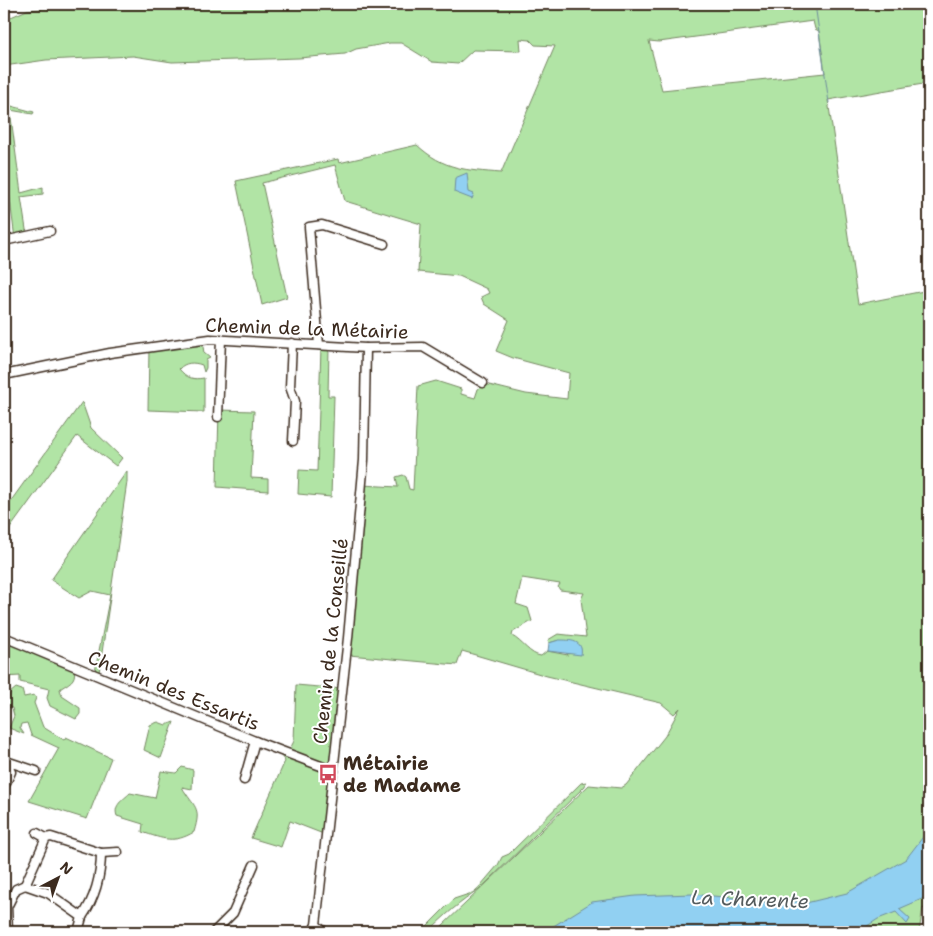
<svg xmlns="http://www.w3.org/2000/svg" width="933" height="936" font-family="'Shantell Sans',sans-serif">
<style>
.green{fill:#b1e4a5;stroke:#768762;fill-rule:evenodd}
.water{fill:#91d0f2;stroke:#6f8e9d}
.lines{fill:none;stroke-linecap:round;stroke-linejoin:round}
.stream{stroke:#6f8e9d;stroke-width:1}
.minor-casing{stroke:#3b2a1e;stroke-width:11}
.minor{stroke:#fff;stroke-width:8}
.labels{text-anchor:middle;stroke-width:4;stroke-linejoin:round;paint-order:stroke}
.street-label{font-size:19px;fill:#3b2a1e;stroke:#fff}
.poi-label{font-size:19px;font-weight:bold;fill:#3b2a1e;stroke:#fff;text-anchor:start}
.water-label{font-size:20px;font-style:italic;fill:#555c5e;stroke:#fff}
</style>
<rect width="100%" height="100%" fill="#fff"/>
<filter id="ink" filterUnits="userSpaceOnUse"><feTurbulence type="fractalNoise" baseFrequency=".02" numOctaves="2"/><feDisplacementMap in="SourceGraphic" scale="10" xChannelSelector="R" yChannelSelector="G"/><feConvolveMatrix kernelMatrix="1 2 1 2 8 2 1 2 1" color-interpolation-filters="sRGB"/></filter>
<g filter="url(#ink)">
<g class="green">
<path d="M46 4H929V83L828 100 858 304 929 290V878L925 896 929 892V912L923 908 919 932H448L452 928 448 927 444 929 442 926 589 785 621 788 626 785 665 736 680 708 674 714 661 703 547 676 462 651 457 665 349 655 362 485 398 487 396 477 403 475 406 477 409 489 413 490 418 386 436 381 461 389V394L475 398 478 389 485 384 526 394 567 399 569 373 513 358 496 351 509 320 484 304 481 297 489 293 487 289 459 276 418 272 421 224 345 201 335 165 262 183 287 297 262 305 236 181 338 159 339 163 417 145C444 170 466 170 501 173L555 46 535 45 530 40 520 39 521 51 473 50 458 64 432 62 401 43H390L356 49 345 54 299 58 172 62 133 56 46 60 4 66V20L27 10 42 9ZM813 21 815 29 819 31 825 73 662 90 649 41 659 42ZM522 578 560 584 558 587 560 590 584 593 581 599 586 637 558 634 548 640 549 643 559 640 568 655 547 651 541 656C530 655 522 641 512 636L513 632 532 621 528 608 516 604Z"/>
<polygon points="4,104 34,112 33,114 10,110 21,193 43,187 43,194 21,197 27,236 15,239 4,153"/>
<path d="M202 340 204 353 210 358 206 360V368L204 372 202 365C194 362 185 362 179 369 187 378 192 380 204 378V412L148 410 149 348Z"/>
<polygon points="321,347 329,348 328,396 334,396 331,497 298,494 299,470 317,471"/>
<polygon points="82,402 91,428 122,458 116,466 77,436 6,534 5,509"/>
<polygon points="219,410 254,411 251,478 268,479 268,491 217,487"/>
<polygon points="127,471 127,482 99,673 95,671 110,595 92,591 79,598 51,580"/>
<path d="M13 643 74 669C77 681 68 683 60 689L62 696 80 708V714L76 719 50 706 47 698 49 689 20 682V676L4 677 8 648Z"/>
<polygon points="296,685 343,689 326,835 290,821 281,847 251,838 285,761 280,755 281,751 288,753 294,741"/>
<polygon points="16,688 22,690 24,697 34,695 36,698 34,703 43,727 64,740 66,737 111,758 87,819 29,801 59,748 31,735 27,723 21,724 20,728 24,734 9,728 14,716 12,708 4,706 4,702 9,698 10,693"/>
<polygon points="158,722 166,725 174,722 161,758 144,750 150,725"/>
<path d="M182 767 193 770 192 789 182 787C194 808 202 806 194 832 174 844 163 839 142 832L143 824 117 816C113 805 123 800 130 793L155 798 161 771 176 773Z"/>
<path d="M586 782 585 786 479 890C460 902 444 916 428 932H421L454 899 475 892 498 865 502 857 509 854 581 783Z"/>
</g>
<g class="water">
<polygon points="467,173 469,192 474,194 472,199 454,192 455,178"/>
<path d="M559 640C570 640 584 640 581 655L548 651 549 643Z"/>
<polygon points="929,829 929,892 922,899 899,909 910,919 907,924 896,912 878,919 858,932 544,932 592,902 635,896 692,894 745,899 758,902 798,901 806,903 847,893 906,859"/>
</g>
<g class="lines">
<polyline class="stream" points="815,4 829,103"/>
<defs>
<g id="minor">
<polyline points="4,241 50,231"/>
<polyline points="292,343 290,387 295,401 293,441"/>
<polyline points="319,345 309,227 322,225 384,244"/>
<polyline points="4,375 110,353 210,339 366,348 423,347 483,383"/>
<polyline points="218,417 221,339"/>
<polyline points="4,637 255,741 334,771"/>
<polyline points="4,759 11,772 4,787"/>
<polyline points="6,761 36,771"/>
<polyline points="244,780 255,741"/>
<polyline points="37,833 46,838"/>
<polyline points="101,853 118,852"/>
<path d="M25 885 46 838 51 837 101 853C101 876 95 898 82 917"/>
<polyline points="316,925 325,932"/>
<polyline points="8,932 7,907 16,889 25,885 48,893 82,917 78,932"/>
<polyline points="214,932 233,913 254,865"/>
<polyline points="312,932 316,925 348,638 364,460 366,348"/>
</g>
</defs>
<use href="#minor" class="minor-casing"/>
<use href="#minor" class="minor"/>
</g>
</g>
<defs>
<symbol id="bus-bare" viewBox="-9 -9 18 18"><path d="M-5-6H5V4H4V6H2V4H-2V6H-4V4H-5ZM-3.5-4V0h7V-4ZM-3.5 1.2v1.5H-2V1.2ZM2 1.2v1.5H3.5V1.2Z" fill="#d1495b" stroke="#fff" stroke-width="2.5" paint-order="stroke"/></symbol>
</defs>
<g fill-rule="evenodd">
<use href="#bus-bare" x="314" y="760" width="28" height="28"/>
</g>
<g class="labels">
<g class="street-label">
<text transform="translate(307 328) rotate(2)" y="7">Chemin de la Métairie</text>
<text transform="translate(330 641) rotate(-84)" y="7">Chemin de la Conseillé</text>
<text transform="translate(174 690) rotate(22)" y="7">Chemin des Essartis</text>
</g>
<g class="poi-label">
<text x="343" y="770">Métairie<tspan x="343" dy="22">de Madame</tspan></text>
</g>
<g class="water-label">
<text transform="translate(750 899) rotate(2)" y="7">La Charente</text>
</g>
</g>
<rect width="933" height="936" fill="none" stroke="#fff" stroke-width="20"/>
<rect x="10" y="10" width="913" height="916" fill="none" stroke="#3b2a1e" stroke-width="2" filter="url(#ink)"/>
<g transform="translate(58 878) rotate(41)" stroke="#ffffff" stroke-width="4" paint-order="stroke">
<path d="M0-4L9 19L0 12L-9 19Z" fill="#3b2a1e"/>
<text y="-8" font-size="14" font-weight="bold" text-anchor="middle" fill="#3b2a1e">N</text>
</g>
</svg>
